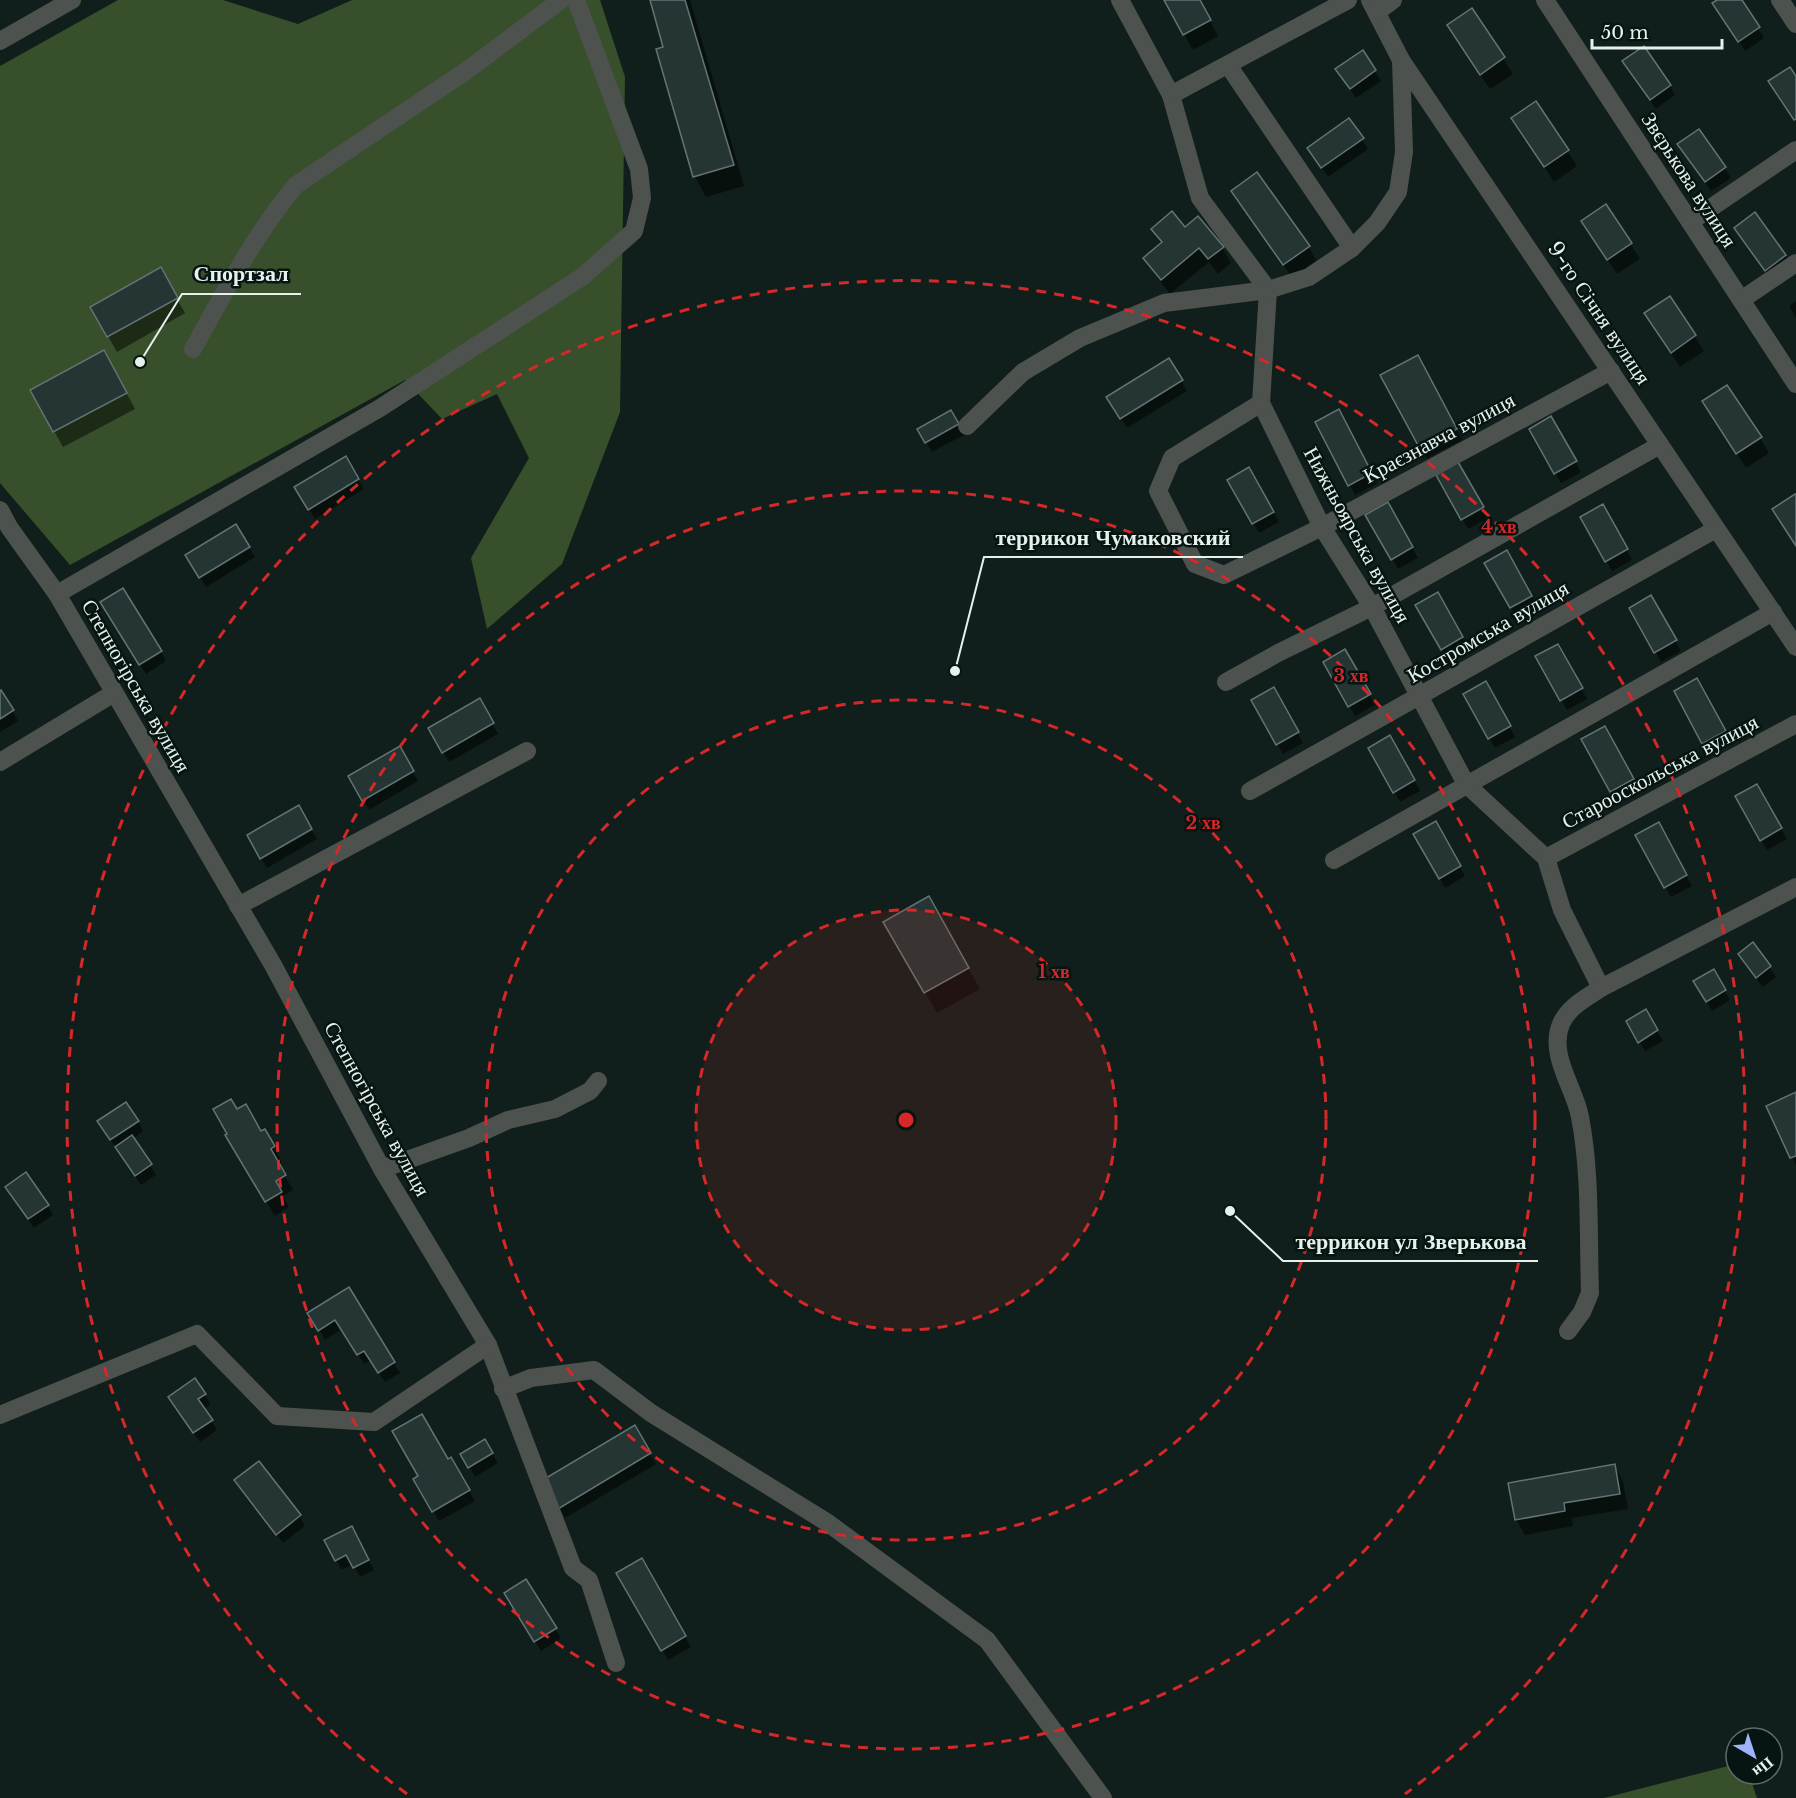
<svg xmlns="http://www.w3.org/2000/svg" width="1796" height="1798" font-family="'Libre Baskerville',serif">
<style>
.forest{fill:#374f2a}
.shadow{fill:#0007}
.building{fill:#243534;stroke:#627574;stroke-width:1.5}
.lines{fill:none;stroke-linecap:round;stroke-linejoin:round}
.minor{stroke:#4d524e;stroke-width:18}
.ring{fill:none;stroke:#d62828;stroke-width:3;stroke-dasharray:10 8}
.labels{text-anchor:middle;stroke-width:5;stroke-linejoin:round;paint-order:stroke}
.street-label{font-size:21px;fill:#e6f0ec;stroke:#071512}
.centre{fill:#d62828;stroke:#071512;stroke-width:3}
.ring-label{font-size:18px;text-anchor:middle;font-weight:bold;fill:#d62828;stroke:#071512;stroke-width:5;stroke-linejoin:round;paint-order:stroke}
.leader{fill:none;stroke:#e6f0ec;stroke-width:2}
.callout-dot{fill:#e6f0ec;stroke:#071512;stroke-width:2}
.callout-label{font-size:22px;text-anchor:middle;font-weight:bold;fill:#e6f0ec;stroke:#071512;stroke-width:5;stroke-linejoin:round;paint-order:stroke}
</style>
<rect width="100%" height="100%" fill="#101f1b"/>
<g class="forest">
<polygon points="118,0 223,0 298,24 352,0 600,0 625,77 620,412 562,564 487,629 471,558 529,458 497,394 442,419 405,380 70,565 0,483 0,66"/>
<polygon points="1736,1764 1736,1774 1749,1774 1757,1798 1604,1798"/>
</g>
<g class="shadow">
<polygon points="651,0 690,0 744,186 706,197 695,177 665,48"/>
<polygon points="1165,0 1199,0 1218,36 1193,50"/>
<polygon points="1719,0 1740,0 1764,38 1745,51 1720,13"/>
<polygon points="1472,10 1513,74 1490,89 1457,41"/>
<polygon points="1362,52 1381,81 1356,98 1343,79"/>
<polygon points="1630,71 1670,85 1675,95 1656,109"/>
<polygon points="1536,103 1577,166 1554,182 1513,118"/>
<polygon points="1698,131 1731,178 1711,191 1685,154"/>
<polygon points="1362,139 1368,149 1328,177 1315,158"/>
<polygon points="1233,191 1309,247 1317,262 1293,279"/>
<polygon points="1606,206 1640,259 1617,274 1583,221"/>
<polygon points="1736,228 1785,256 1794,271 1775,285"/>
<polygon points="1153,229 1185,229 1222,247 1231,263 1218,274 1209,262 1170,294 1154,273 1145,258 1162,244"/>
<polygon points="160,269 185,313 117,352 92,307"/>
<polygon points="1670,298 1704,351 1680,367 1655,329"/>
<polygon points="1796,301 1796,318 1789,306"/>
<polygon points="1169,360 1187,391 1127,428 1108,397"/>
<polygon points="1423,367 1462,440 1427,458 1382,376"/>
<polygon points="113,368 135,409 63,447 32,391"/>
<polygon points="1704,402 1760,438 1769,453 1746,468"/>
<polygon points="951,412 964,435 932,452 919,430"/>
<polygon points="1551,418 1581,472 1561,483 1531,429"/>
<polygon points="1344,421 1377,484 1355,495 1350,485"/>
<polygon points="345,458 364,489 315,519 296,488"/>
<polygon points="1458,464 1488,518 1468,529 1438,476"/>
<polygon points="1249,469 1279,522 1259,533 1229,480"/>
<polygon points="1387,504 1418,558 1398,569 1367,515"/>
<polygon points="1602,506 1632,560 1612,571 1582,518"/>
<polygon points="236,526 255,557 206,587 187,556"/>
<polygon points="1506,553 1537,606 1516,617 1486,564"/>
<polygon points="1437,594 1468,648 1448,659 1417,606"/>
<polygon points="1651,597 1681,651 1661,662 1631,609"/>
<polygon points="107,612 161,651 166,661 146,674"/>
<polygon points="1557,646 1587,699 1567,710 1537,657"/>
<polygon points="1345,651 1375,705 1355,716 1325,662"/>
<polygon points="1696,680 1730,741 1709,753 1676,691"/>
<polygon points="1485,683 1515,737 1495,748 1465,694"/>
<polygon points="1273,690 1303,743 1283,754 1253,701"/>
<polygon points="1,692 18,721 0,732 0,693"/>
<polygon points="479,701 498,734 449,762 430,729"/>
<polygon points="1604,728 1638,789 1617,801 1583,739"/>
<polygon points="1390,737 1420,791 1400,802 1370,749"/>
<polygon points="399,748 418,781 369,810 350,776"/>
<polygon points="1757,786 1787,839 1767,850 1737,797"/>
<polygon points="1435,823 1465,876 1445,888 1415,834"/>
<polygon points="1658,824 1692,886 1671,897 1637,836"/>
<polygon points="312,831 317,839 267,868 262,859"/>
<polygon points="928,898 980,989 937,1013 885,922"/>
<polygon points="1753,944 1776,977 1763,987 1745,964"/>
<polygon points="1713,971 1730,1000 1712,1011 1695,981"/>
<polygon points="1645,1011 1663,1041 1645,1051 1628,1022"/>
<polygon points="1796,1094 1796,1165 1768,1107"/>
<polygon points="236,1111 261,1133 264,1131 282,1162 278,1165 293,1190 283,1196 289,1207 275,1216 227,1136"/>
<polygon points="138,1121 143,1131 132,1139 156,1175 141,1185 105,1132"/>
<polygon points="13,1197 47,1205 53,1215 34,1228"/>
<polygon points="348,1289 400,1373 385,1382 371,1360 364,1364 342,1329 325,1340 315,1322"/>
<polygon points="205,1395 210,1404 204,1409 217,1430 200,1442 176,1407"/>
<polygon points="634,1427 656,1464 565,1518 543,1481"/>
<polygon points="484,1441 498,1463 475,1477 462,1454"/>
<polygon points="450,1459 475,1501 439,1521 415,1479"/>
<polygon points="1614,1466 1623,1481 1628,1509 1572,1518 1573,1526 1525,1535 1516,1519"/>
<polygon points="236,1481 300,1516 305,1526 283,1543"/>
<polygon points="357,1538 374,1570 360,1577 353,1564 342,1570 336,1560"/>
<polygon points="641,1560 691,1647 668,1660 618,1573"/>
<polygon points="511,1604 555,1629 561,1638 541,1651"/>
</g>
<g class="building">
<polygon points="650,0 685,0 734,165 693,177 656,49 663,47"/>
<polygon points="1164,0 1200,0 1211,20 1183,35"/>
<polygon points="1717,0 1742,0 1760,27 1738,42 1712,3"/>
<polygon points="1472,8 1505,57 1480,75 1447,25"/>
<polygon points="1644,46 1671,85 1650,100 1622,61"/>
<polygon points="1363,50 1376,70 1350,89 1335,69"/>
<polygon points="1790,67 1796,76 1796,119 1794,120 1768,81"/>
<polygon points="1536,101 1569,150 1544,167 1511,118"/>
<polygon points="1349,118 1364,138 1321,168 1307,148"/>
<polygon points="1699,129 1726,167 1705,182 1677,144"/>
<polygon points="1257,172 1310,246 1283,265 1231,191"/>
<polygon points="1606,204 1632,243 1607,260 1581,221"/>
<polygon points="1172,211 1185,227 1198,216 1224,247 1208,259 1199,248 1161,280 1143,258 1162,242 1151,229"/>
<polygon points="1755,212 1786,255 1765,271 1734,228"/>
<polygon points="161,267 178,298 107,337 90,307"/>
<polygon points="1670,296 1696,335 1671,353 1644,313"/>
<polygon points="104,350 127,393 53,432 30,390"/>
<polygon points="1418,355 1457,429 1420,449 1380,375"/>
<polygon points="1169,358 1183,380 1120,419 1106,397"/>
<polygon points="1727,385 1762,437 1736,454 1702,401"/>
<polygon points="1339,409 1372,473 1348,486 1315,422"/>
<polygon points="951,410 959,424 925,443 917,429"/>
<polygon points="1551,416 1577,461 1554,474 1529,429"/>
<polygon points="346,456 359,479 308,510 294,487"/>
<polygon points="1458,462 1484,507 1461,520 1436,475"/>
<polygon points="1249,467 1274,512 1252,524 1227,480"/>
<polygon points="1795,494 1796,494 1796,546 1772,509"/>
<polygon points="1388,502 1413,547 1391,560 1365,515"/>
<polygon points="1603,504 1628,549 1605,562 1580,517"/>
<polygon points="236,524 250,547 199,578 185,555"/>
<polygon points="1507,550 1532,596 1510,608 1484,563"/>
<polygon points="123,588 162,651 139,665 100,602"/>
<polygon points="1438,592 1463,637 1441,650 1415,605"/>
<polygon points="1651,595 1677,640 1654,653 1629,608"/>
<polygon points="1558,644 1583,688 1560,701 1535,656"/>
<polygon points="1345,649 1371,694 1348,707 1323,662"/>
<polygon points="1697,678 1726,731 1702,744 1674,691"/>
<polygon points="1486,681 1511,726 1488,739 1463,694"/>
<polygon points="1274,687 1299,732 1276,745 1251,700"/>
<polygon points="1,690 14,710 0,719 0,691"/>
<polygon points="480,698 494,723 442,753 428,728"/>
<polygon points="1605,726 1634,779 1610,792 1581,739"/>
<polygon points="1390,735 1415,780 1393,793 1368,748"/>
<polygon points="400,746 414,771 362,801 348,776"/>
<polygon points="1757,784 1782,828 1760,841 1735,796"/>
<polygon points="299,805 312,829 260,859 247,835"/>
<polygon points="1436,821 1461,866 1439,879 1413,834"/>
<polygon points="1659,822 1687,875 1664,888 1635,835"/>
<polygon points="929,896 969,968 924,993 883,922"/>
<polygon points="1753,942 1771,966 1756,978 1738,954"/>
<polygon points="1714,969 1726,990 1706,1002 1693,981"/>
<polygon points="1646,1009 1658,1030 1638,1043 1626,1021"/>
<polygon points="1796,1092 1796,1156 1790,1158 1766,1106"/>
<polygon points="231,1099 237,1109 246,1104 261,1131 265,1129 275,1146 271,1149 286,1175 276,1181 282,1192 265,1202 225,1135 227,1134 213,1109"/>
<polygon points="126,1102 139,1121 110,1140 97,1121"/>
<polygon points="132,1135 152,1164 135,1176 115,1147"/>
<polygon points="26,1172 49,1205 28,1219 5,1187"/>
<polygon points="349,1287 395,1362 378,1373 364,1351 357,1355 335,1320 318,1331 307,1313"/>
<polygon points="195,1378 206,1394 198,1399 213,1420 193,1433 168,1397"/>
<polygon points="422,1414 448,1459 451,1457 470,1490 432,1512 413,1479 418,1476 392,1431"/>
<polygon points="635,1425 651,1453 558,1509 541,1481"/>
<polygon points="485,1439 493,1453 468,1468 460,1454"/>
<polygon points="259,1461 301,1515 276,1535 234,1480"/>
<polygon points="1615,1464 1620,1494 1564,1503 1565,1511 1515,1520 1508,1483"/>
<polygon points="352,1526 369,1560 353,1568 346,1555 335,1561 324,1540"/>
<polygon points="642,1558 686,1636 661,1651 616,1573"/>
<polygon points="526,1579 557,1628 534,1642 504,1593"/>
</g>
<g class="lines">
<g class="minor">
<polyline points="1120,0 1171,95 1200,198 1268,290 1261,403 1322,527 1372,607 1466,784 1546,858 1562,910 1601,988"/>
<polyline points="1370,0 1401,60 1796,647"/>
<polyline points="1545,0 1796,384"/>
<polyline points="1780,0 1796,24"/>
<polyline points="1377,12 1393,0"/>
<polyline points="0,41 72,0"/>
<polyline points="1228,65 1352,248"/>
<polyline points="1171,95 1348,0"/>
<polyline points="1690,222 1796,150"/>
<polyline points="1741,300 1796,263"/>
<path d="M193 349C224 293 255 234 296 185L466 71 561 0"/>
<polyline points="1261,403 1172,458 1158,491 1195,564 1224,575 1322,527 1611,371"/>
<polyline points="967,426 1023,372 1080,338 1164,303 1268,290 1309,277 1352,248 1377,223 1398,192 1404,152 1401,60"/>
<polyline points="0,510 9,527 57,594 273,965 382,1169 488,1345 573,1568 589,1580 616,1663"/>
<polyline points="57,594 380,408 582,277 634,231 642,198 639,169 576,0"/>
<polyline points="1226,682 1280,652 1372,607 1660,445"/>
<polyline points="0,762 114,693"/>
<polyline points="1250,791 1716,529"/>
<polyline points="1546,858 1796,724"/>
<polyline points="1334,860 1773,612"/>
<polyline points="238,906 527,751"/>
<polyline points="382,1169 469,1138 508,1120 555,1109 590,1091 598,1081"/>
<path d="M1568 1331 1582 1312 1590 1293C1588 1235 1591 1174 1580 1117 1575 1088 1548 1055 1561 1024 1568 1007 1586 998 1601 988L1796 887"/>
<polyline points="503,1389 531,1378 594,1370 651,1413 828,1523 987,1640 1103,1798"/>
<polyline points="0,1415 197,1334 277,1416 374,1422 488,1345"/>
</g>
</g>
<circle cx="906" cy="1120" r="210" fill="#d62828" fill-opacity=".12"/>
<g class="ring">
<circle cx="906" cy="1120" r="210"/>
<circle cx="906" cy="1120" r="420"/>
<circle cx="906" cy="1120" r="629"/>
<path d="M407 1794A839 839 0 1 1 1405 1794"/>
</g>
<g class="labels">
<g class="street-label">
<text transform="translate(1689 180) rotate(57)" y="7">Звєрькова вулиця</text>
<text transform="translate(1599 313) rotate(56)" y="7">9-го Січня вулиця</text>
<text transform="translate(1439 438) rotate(-28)" y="7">Краєзнавча вулиця</text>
<text transform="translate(1357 535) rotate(61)" y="7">Нижньоярська вулиця</text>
<text transform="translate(1488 632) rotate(-30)" y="7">Костромська вулиця</text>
<text transform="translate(136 686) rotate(60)" y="7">Степногірська вулиця</text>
<text transform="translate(1660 772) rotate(-28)" y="7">Старооскольська вулиця</text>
<text transform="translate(377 1109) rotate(61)" y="7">Степногірська вулиця</text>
</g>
</g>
<circle cx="906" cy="1120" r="9" class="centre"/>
<g class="ring-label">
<text x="1499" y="533">4 хв</text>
<text x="1351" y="682">3 хв</text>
<text x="1203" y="829">2 хв</text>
<text x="1054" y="978">1 хв</text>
</g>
<path class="leader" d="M140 362L182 294H301M955 671L984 557H1243M1230 1211L1283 1261H1538"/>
<g class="callout-dot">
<circle cx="140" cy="362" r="6"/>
<circle cx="955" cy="671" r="6"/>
<circle cx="1230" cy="1211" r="6"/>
</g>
<g class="callout-label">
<text x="241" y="281">Спортзал</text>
<text x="1113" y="545">террикон Чумаковский</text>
<text x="1411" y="1249">террикон ул Зверькова</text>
</g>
<g transform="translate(1754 1756) rotate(141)"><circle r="28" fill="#071512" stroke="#606d69" stroke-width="1.5"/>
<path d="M0-4.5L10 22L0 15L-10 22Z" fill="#9fb3fd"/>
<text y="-9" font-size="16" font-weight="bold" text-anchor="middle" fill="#e6f0ec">Пн</text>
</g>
<path d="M1592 39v9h130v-9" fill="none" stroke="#e6f0ec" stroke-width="3"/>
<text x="1601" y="39" font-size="18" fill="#e6f0ec" stroke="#071512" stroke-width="4.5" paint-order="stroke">50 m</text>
</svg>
